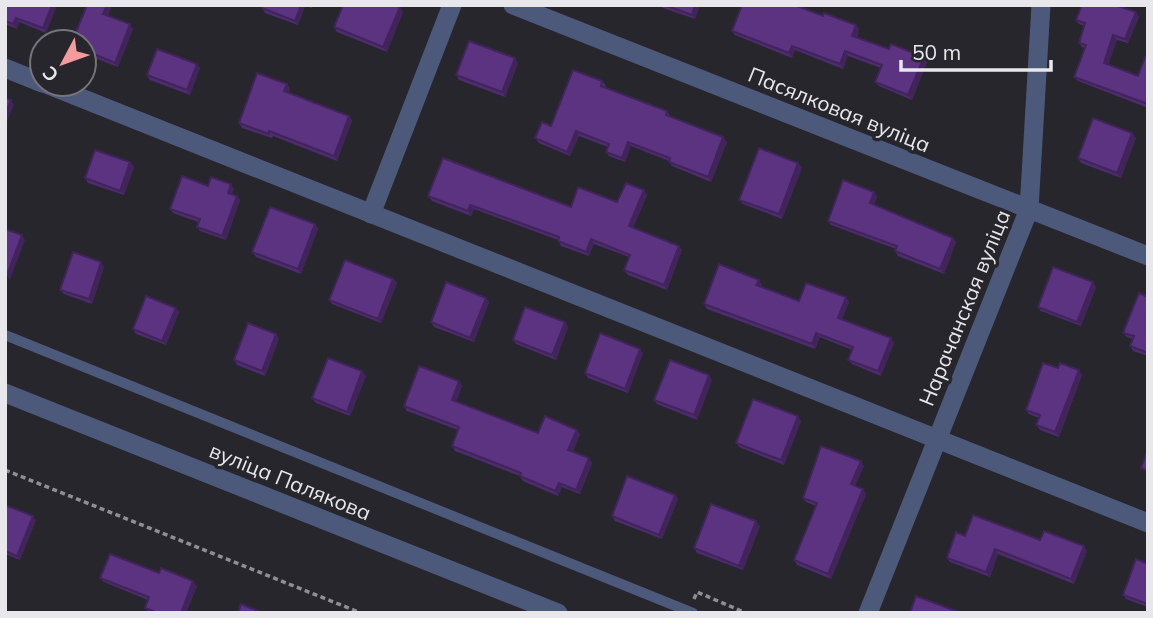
<svg xmlns="http://www.w3.org/2000/svg" width="1153" height="618" font-family="Mulish,sans-serif">
<style>
.lines{fill:none;stroke-linecap:round;stroke-linejoin:round}
.path{stroke:#8e8e93;stroke-width:3.5;stroke-dasharray:5 3.5;stroke-linecap:butt}
.service{stroke:#4d597b;stroke-width:10}
.minor{stroke:#4d597b;stroke-width:19}
.tertiary{stroke:#4d597b;stroke-width:19}
.wall{fill:#4e2c6f}
.shaded-wall{fill:#40245a}
.building{fill:#5b3381;stroke:#40245a;stroke-width:2}
.labels{text-anchor:middle;stroke-width:7;stroke-linejoin:round;paint-order:stroke}
.street-label{font-size:21px;fill:#e8e8ec;stroke:#26262c}
</style>
<rect width="100%" height="100%" fill="#26262c"/>
<g class="lines">
<g class="path">
<polyline points="5,470 361,613"/>
<polyline points="694,599 697,592 746,613"/>
</g>
<polyline class="service" points="5,335 693,613"/>
<g class="minor">
<polyline points="513,5 1148,256"/>
<polyline points="5,68 42,83"/>
<polyline points="46,84 1148,523"/>
<polyline points="371,214 452,5"/>
<polyline points="868,613 1029,209 1041,5"/>
</g>
<polyline class="tertiary" points="5,393 558,613"/>
</g>
<g class="wall">
<polygon points="5,5 57,5 46,33 19,22 17,29 5,24"/>
<polygon points="87,5 110,5 111,7 108,16 133,29 118,67 84,54"/>
<polygon points="263,5 313,5 312,8 305,6 298,25 265,13 262,8"/>
<polygon points="661,5 700,5 695,19 663,8"/>
<polygon points="400,7 403,12 387,52 337,32 334,27"/>
<polygon points="1136,12 1139,17 1128,43 1117,40 1108,65 1138,76 1148,58 1148,108 1078,81 1074,77 1085,48 1082,47 1079,43 1084,26 1079,24 1076,20"/>
<polygon points="823,16 856,25 859,29 857,37 889,49 927,62 912,100 879,86 875,82 881,68 848,56 843,69 795,50 792,58 735,35 732,31"/>
<polygon points="518,63 505,97 459,80 456,75"/>
<polygon points="197,64 200,68 190,95 150,80 147,75"/>
<polygon points="602,81 606,86 605,87 667,111 670,116 723,137 727,142 711,182 672,166 669,161 631,146 625,162 609,156 606,152 608,147 579,136 570,156 539,143 535,138"/>
<polygon points="287,84 290,89 288,93 349,116 352,121 337,161 273,136 272,138 242,128 239,123"/>
<polygon points="1136,138 1121,178 1081,163 1078,158"/>
<polygon points="130,162 134,167 124,195 88,183 85,178"/>
<polygon points="798,163 802,168 782,219 743,204 739,200"/>
<polygon points="208,186 234,189 232,194 237,196 240,200 226,240 200,231 197,227 198,222 173,213 170,209"/>
<polygon points="644,190 647,195 633,228 679,246 682,250 667,290 628,275 624,270 629,257 594,244 589,256 561,246 558,240 474,209 471,216 432,201 428,196 571,207 617,202"/>
<polygon points="874,192 877,197 874,205 953,238 956,242 944,274 898,256 895,251 896,249 831,225 828,221"/>
<polygon points="315,224 318,229 301,274 256,257 252,252"/>
<polygon points="101,262 104,267 92,304 64,294 60,290"/>
<polygon points="393,279 397,283 381,323 332,304 329,300"/>
<polygon points="762,284 761,287 799,301 849,302 842,319 894,343 881,376 852,364 848,360 852,350 820,337 815,349 707,309 704,304"/>
<polygon points="1096,287 1081,326 1041,311 1038,307"/>
<polygon points="1148,297 1148,356 1133,351 1130,346 1133,339 1127,337 1123,333"/>
<polygon points="486,298 489,302 474,342 434,327 431,322"/>
<polygon points="176,308 179,312 166,345 136,334 133,329"/>
<polygon points="565,322 568,327 556,360 516,344 513,340"/>
<polygon points="276,334 279,339 265,376 237,365 234,360"/>
<polygon points="643,353 628,393 588,378 585,373"/>
<polygon points="1058,368 1079,370 1082,375 1059,437 1040,430 1036,425 1039,418 1029,414 1026,410"/>
<polygon points="709,375 712,380 697,420 657,404 654,400"/>
<polygon points="366,376 350,416 316,403 312,398"/>
<polygon points="462,386 456,402 538,433 577,430 580,434 573,452 592,463 580,494 562,487 558,496 523,481 520,476 455,451 452,446 458,430 407,411 404,406"/>
<polygon points="801,421 784,465 739,447 736,443"/>
<polygon points="864,466 855,486 863,489 866,494 831,579 797,565 794,560 816,506 806,502 803,498"/>
<polygon points="675,495 678,499 662,539 615,521 612,516"/>
<polygon points="5,505 36,520 20,560 5,554"/>
<polygon points="760,526 743,570 697,553 694,548"/>
<polygon points="965,536 1040,540 1087,551 1074,584 998,554 990,577 950,562 947,558"/>
<polygon points="1148,564 1148,607 1126,599 1123,595"/>
<polygon points="159,573 197,586 186,613 149,612 145,608 148,600 104,582 100,578"/>
</g>
<g class="shaded-wall">
<polygon points="52,5 57,5 46,33 43,28"/>
<polygon points="107,5 110,5 111,7 107,18 103,14"/>
<polygon points="301,5 305,6 298,25 295,21"/>
<polygon points="695,5 700,5 695,19 692,15"/>
<polygon points="400,7 403,12 387,52 383,47"/>
<polygon points="1136,12 1139,17 1128,43 1125,39"/>
<polygon points="16,18 19,22 17,29 13,24"/>
<polygon points="130,24 133,29 118,67 115,63"/>
<polygon points="856,25 859,29 855,40 852,36"/>
<polygon points="1113,35 1117,40 1107,68 1104,63"/>
<polygon points="792,46 795,50 792,58 789,53"/>
<polygon points="845,51 848,56 843,69 840,64"/>
<polygon points="924,57 927,62 912,100 908,95"/>
<polygon points="515,58 518,63 505,97 502,92"/>
<polygon points="197,64 200,68 190,95 187,90"/>
<polygon points="287,84 290,89 287,95 284,91"/>
<polygon points="11,100 14,105 5,126 5,113"/>
<polygon points="349,116 352,121 337,161 334,156"/>
<polygon points="576,131 579,136 570,156 567,152"/>
<polygon points="1132,133 1136,138 1121,178 1117,173"/>
<polygon points="723,137 727,142 711,182 708,177"/>
<polygon points="628,142 631,146 625,162 622,158"/>
<polygon points="130,162 134,167 124,195 120,191"/>
<polygon points="798,163 802,168 782,219 779,214"/>
<polygon points="231,184 234,189 231,197 228,193"/>
<polygon points="644,190 647,195 632,231 629,226"/>
<polygon points="874,192 877,197 873,207 870,203"/>
<polygon points="237,196 240,200 226,240 222,236"/>
<polygon points="470,205 474,209 471,216 468,211"/>
<polygon points="315,224 318,229 301,274 298,269"/>
<polygon points="22,235 25,240 10,280 7,275"/>
<polygon points="953,238 956,242 944,274 940,269"/>
<polygon points="591,239 594,244 589,256 586,252"/>
<polygon points="679,246 682,250 667,290 664,285"/>
<polygon points="101,262 104,267 92,304 89,299"/>
<polygon points="393,279 397,283 381,323 378,319"/>
<polygon points="759,280 762,284 760,290 756,285"/>
<polygon points="1093,282 1096,287 1081,326 1077,322"/>
<polygon points="846,297 849,302 841,322 838,318"/>
<polygon points="486,298 489,302 474,342 470,338"/>
<polygon points="176,308 179,312 166,345 162,341"/>
<polygon points="565,322 568,327 556,360 552,355"/>
<polygon points="816,333 820,337 815,349 812,344"/>
<polygon points="276,334 279,339 265,376 262,371"/>
<polygon points="891,338 894,343 881,376 878,371"/>
<polygon points="640,349 643,353 628,393 625,389"/>
<polygon points="1079,370 1082,375 1059,437 1055,432"/>
<polygon points="362,371 366,376 350,416 347,412"/>
<polygon points="709,375 712,380 697,420 694,415"/>
<polygon points="459,381 462,386 455,405 452,400"/>
<polygon points="798,416 801,421 784,465 781,460"/>
<polygon points="577,430 580,434 572,454 568,450"/>
<polygon points="589,458 592,463 580,494 576,490"/>
<polygon points="861,461 864,466 854,489 851,484"/>
<polygon points="559,483 562,487 558,496 555,491"/>
<polygon points="863,489 866,494 831,579 828,574"/>
<polygon points="675,495 678,499 662,539 659,535"/>
<polygon points="33,516 36,520 20,560 17,556"/>
<polygon points="756,521 760,526 743,570 739,566"/>
<polygon points="1084,546 1087,551 1074,584 1071,579"/>
<polygon points="995,549 998,554 990,577 986,572"/>
<polygon points="193,581 197,586 186,613 181,613"/>
</g>
<g class="building">
<polygon points="5,5 52,5 43,28 16,18 13,24 5,21"/>
<polygon points="87,5 107,5 103,14 130,24 115,63 84,50 84,42 72,42"/>
<polygon points="263,5 301,5 295,21 262,8"/>
<polygon points="343,5 394,5 400,7 383,47 334,27"/>
<polygon points="665,5 695,5 692,15"/>
<polygon points="742,5 795,5 823,16 824,13 856,25 852,36 889,49 891,44 924,57 908,95 875,82 882,65 845,51 840,64 792,46 789,53 732,31"/>
<polygon points="1082,5 1115,5 1136,12 1125,39 1113,35 1104,63 1138,76 1145,57 1148,58 1148,104 1074,77 1086,45 1079,43 1085,23 1076,20"/>
<polygon points="469,41 515,58 502,92 456,75"/>
<polygon points="157,49 197,64 187,90 147,75"/>
<polygon points="573,70 602,81 601,86 667,111 666,115 723,137 708,177 669,162 670,158 628,142 622,158 606,152 609,144 576,131 567,152 535,138 542,122 551,126"/>
<polygon points="257,73 287,84 284,91 349,116 334,156 269,131 269,134 239,123"/>
<polygon points="5,98 11,100 5,113"/>
<polygon points="1093,118 1132,133 1117,173 1078,158"/>
<polygon points="759,148 798,163 779,214 739,200"/>
<polygon points="95,150 130,162 120,191 85,178"/>
<polygon points="443,158 571,207 578,187 617,202 626,183 644,190 629,226 679,246 664,285 624,270 630,255 591,239 586,252 558,241 559,237 470,205 468,211 428,196"/>
<polygon points="182,176 208,186 211,177 231,184 228,193 237,196 222,236 197,227 200,219 170,209"/>
<polygon points="843,180 874,192 870,203 953,238 940,269 895,251 897,246 828,221"/>
<polygon points="270,207 315,224 298,269 252,252"/>
<polygon points="5,229 22,235 7,275 5,275"/>
<polygon points="73,252 101,262 89,299 60,290"/>
<polygon points="345,260 393,279 378,319 329,300"/>
<polygon points="719,264 759,280 756,285 799,301 806,283 846,297 838,318 891,338 878,371 848,360 853,347 816,333 812,344 704,304"/>
<polygon points="1053,267 1093,282 1077,322 1038,307"/>
<polygon points="446,282 486,298 470,338 431,322"/>
<polygon points="1139,293 1148,297 1148,353 1130,346 1134,336 1123,333"/>
<polygon points="146,296 176,308 162,341 133,329"/>
<polygon points="525,307 565,322 552,355 513,340"/>
<polygon points="248,323 276,334 262,371 234,360"/>
<polygon points="600,333 640,349 625,389 585,373"/>
<polygon points="328,358 362,371 347,412 312,398"/>
<polygon points="670,360 709,375 694,415 654,400"/>
<polygon points="1043,363 1058,368 1060,363 1079,370 1055,432 1036,425 1040,415 1026,410"/>
<polygon points="419,366 459,381 452,400 538,433 545,416 577,430 568,450 589,458 576,490 559,483 555,491 520,476 521,473 452,446 459,427 404,406"/>
<polygon points="753,399 798,416 781,460 736,443"/>
<polygon points="821,446 861,461 851,484 863,489 828,574 794,560 817,503 803,498"/>
<polygon points="1148,449 1148,471 1141,468"/>
<polygon points="627,476 675,495 659,535 612,516"/>
<polygon points="711,504 756,521 739,566 694,548"/>
<polygon points="5,505 33,516 17,556 5,551"/>
<polygon points="973,515 1040,540 1044,531 1084,546 1071,579 995,549 986,572 947,558 956,532 965,536"/>
<polygon points="110,554 159,573 161,568 193,581 181,613 158,613 145,608 149,597 100,578"/>
<polygon points="1136,559 1148,564 1148,604 1123,595"/>
<polygon points="916,596 956,611 955,613 910,613"/>
<polygon points="241,604 263,613 238,613"/>
</g>
<g class="labels">
<g class="street-label">
<text transform="translate(839 110) rotate(22)" y="7">Пасялковая вуліца</text>
<text transform="translate(965 308) rotate(-68)" y="7">Нарачанская вуліца</text>
<text transform="translate(290 482) rotate(22)" y="7">вуліца Палякова</text>
</g>
</g>
<rect width="1153" height="618" fill="none" stroke="#e8e8ec" stroke-width="14"/>
<g transform="translate(63 63) rotate(229)"><circle r="33" fill="#26262c" stroke="#747479" stroke-width="2"/>
<path d="M0-5L12 26L0 18L-12 26Z" fill="#f59b9e"/>
<text y="-10" font-size="19" font-weight="bold" text-anchor="middle" fill="#e8e8ec">С</text>
</g>
<path d="M901 60v10h150v-10" fill="none" stroke="#e8e8ec" stroke-width="3.5"/>
<text x="912" y="60" font-size="21" fill="#e8e8ec" stroke="#26262c" stroke-width="5" paint-order="stroke">50 m</text>
</svg>
